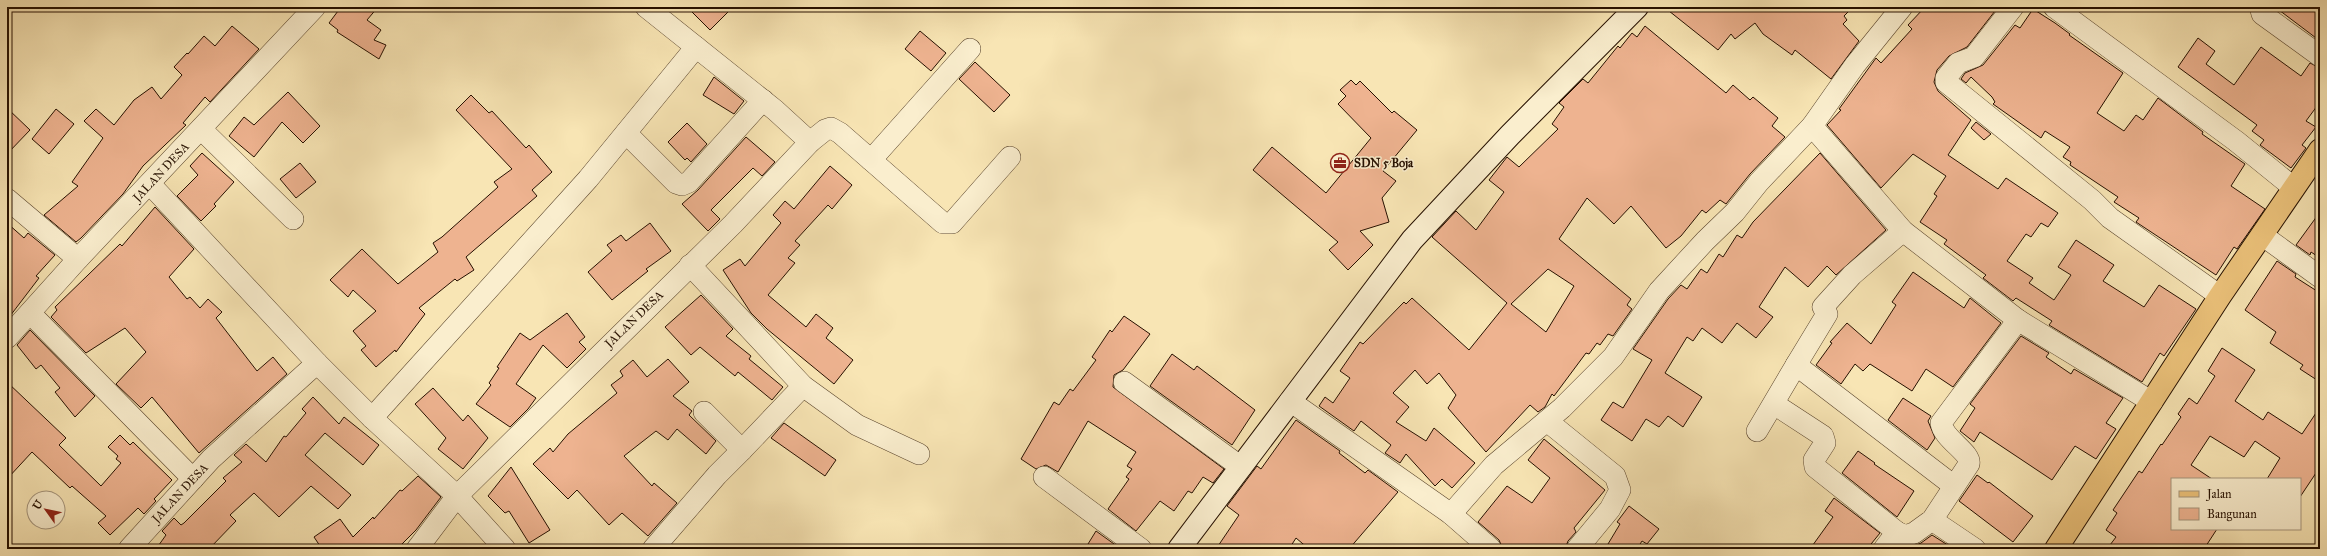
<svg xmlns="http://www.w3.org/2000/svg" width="2327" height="556" font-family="'IM FELL Great Primer',serif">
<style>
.building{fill:#eeb390;stroke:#261000;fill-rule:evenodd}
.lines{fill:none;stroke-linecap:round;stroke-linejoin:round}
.street-casing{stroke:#5a452d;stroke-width:22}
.secondary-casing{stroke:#261000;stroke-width:24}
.primary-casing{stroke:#261000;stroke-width:24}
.street{stroke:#faeece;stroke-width:21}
.secondary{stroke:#faeece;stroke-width:22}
.primary{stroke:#ecc27a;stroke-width:22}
.labels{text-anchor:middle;stroke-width:3;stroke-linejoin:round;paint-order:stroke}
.poi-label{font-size:12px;font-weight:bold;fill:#261000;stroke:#faeece;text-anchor:start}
.street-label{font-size:12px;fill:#261000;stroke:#faeece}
</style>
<rect width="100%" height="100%" fill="#f8e5b4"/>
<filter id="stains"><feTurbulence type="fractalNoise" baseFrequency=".005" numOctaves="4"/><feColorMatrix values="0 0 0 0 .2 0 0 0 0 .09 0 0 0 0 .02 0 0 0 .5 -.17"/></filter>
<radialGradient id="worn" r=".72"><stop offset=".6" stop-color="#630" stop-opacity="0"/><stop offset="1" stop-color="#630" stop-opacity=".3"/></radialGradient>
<g class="building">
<polygon points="341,7 378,7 367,20 381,30 374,40 386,45 379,59 337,32 338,30 329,23"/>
<polygon points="687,7 733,7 710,30"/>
<polygon points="1664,7 1853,7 1844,16 1847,20 1843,24 1859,41 1831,79 1795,50 1792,55 1763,34 1755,23 1735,39 1731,34 1718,50"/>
<polygon points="1925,7 1988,7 1995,11 1967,47 1949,56 1937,70 1934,82 1938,91 1971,120 1948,155 1998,189 2006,178 2058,213 2048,227 2041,223 2031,237 2026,234 2007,261 2033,278 2029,283 2054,300 2071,275 2058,267 2076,240 2114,265 2103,281 2144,307 2159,285 2196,309 2164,356 2160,353 2142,382 2049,325 2052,321 2016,298 2013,301 1983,278 1986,275 1944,244 1947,240 1920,222 1937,196 1934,194 1946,176 1913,154 1881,188 1827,125 1841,110 1839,109 1876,58 1881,63 1912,29 1908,25"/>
<polygon points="2275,7 2313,7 2320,12 2320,41"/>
<polygon points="2033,9 2055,23 2070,34 2069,35 2123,73 2097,113 2124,131 2136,115 2143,120 2158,98 2203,132 2202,134 2245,164 2231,186 2265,209 2237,249 2234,247 2216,275 2136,222 2139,218 2114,202 2118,197 2070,165 2071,162 2063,157 2070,147 2045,131 2041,138 1993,104 1995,102 1992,97 1971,77 1966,83 1961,79 1965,73 1983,65 2015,25 2020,28"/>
<polygon points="232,26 259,49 210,102 205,97 183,123 186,125 143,166 123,194 81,238 76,242 44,215 78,186 72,182 103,138 84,121 96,109 114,125 134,100 152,87 161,99 182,75 174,67 187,53 188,54 204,36 215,46"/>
<path d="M1645 26 1726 93 1733 85 1750 100 1753 97 1778 118 1772 126 1785 137 1750 174 1726 204 1720 200 1706 213 1702 210 1681 236 1666 248 1631 206 1614 224 1587 198 1559 239 1631 299 1627 305 1632 309 1613 336 1608 334 1600 345 1597 343 1589 354 1586 353 1554 396 1552 394 1545 407 1538 412 1530 405 1486 452 1448 408 1456 395 1439 373 1427 384 1415 370 1393 393 1409 407 1396 422 1426 441 1434 428 1475 463 1452 488 1442 479 1435 486 1406 454 1400 463 1385 453 1391 445 1361 421 1354 431 1319 406 1325 397 1333 403 1350 378 1340 371 1360 342 1363 344 1404 302 1406 304 1412 298 1469 350 1507 303 1432 237 1456 211 1476 230 1504 192 1489 180 1507 157 1519 167 1558 129 1552 124 1564 107 1559 103 1583 79 1588 83 1618 46 1620 48 1632 33 1637 37ZM1548 269 1574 286 1546 332 1511 304Z"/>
<polygon points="920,31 946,53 931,71 905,49"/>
<polygon points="2198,38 2215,51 2206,64 2234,85 2261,47 2301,76 2310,63 2320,68 2320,102 2306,121 2316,127 2302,145 2306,148 2291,168 2260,145 2264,140 2252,131 2257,125 2178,67"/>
<polygon points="975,62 1010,95 994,112 959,79"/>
<polygon points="714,77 744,101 734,114 703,95"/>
<polygon points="1351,80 1356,85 1360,81 1392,113 1394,111 1417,130 1383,171 1396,181 1382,198 1389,222 1360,231 1373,245 1348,270 1329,250 1338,242 1253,170 1272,147 1326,193 1371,138 1338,104 1346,96 1340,90"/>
<polygon points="288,92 320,126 303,143 282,122 254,157 229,136 244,117 254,125"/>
<polygon points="471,95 489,113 492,111 526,148 529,145 552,172 532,190 537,196 466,257 474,270 457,281 455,279 419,308 425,314 396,352 395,350 376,367 361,350 366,346 353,331 376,311 353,290 348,297 330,280 362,249 398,284 438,252 433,243 442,237 498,187 494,182 512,169 456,110"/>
<polygon points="7,108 30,130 7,154"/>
<polygon points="56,109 74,124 49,154 32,139"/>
<polygon points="1976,122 1991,134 1984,140 1971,128"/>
<polygon points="687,123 707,144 691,162 687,158 685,160 668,142"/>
<polygon points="746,137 775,162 762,176 753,168 711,210 720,219 708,231 682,204 698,190"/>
<polygon points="202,153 234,182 214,204 216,206 201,221 177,196 198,175 190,166"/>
<polygon points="1820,153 1886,230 1836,275 1827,266 1808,287 1785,267 1759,307 1773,317 1756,338 1737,323 1722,343 1702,328 1693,341 1687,337 1665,373 1702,397 1683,427 1668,416 1659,427 1646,419 1632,441 1601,420 1613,402 1623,408 1652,360 1633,349 1668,299 1681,285 1687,289 1701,269 1707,273 1719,254 1723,257 1737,235 1742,238 1753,222"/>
<polygon points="300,163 316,182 296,198 280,179"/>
<polygon points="830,166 852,185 832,209 828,205 795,241 800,245 788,258 795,263 768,295 806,327 816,314 833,328 826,338 853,360 834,384 767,329 751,313 723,270 740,259 745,266 781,223 773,215 785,201 794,209"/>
<polygon points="155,207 194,249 169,277 187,299 190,297 200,308 208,299 222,312 216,318 257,371 273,357 287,374 199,453 152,397 141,408 116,384 146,352 125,328 86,353 51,317 57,310 55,307 120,244 122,246"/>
<polygon points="2320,212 2320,258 2311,252 2310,255 2296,245"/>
<polygon points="7,223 24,238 28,233 55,255 36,276 39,278 7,320"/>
<polygon points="650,223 671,251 646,269 648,271 612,300 588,272 612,251 607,245 621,235 626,241"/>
<polygon points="2277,261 2296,274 2295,277 2320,293 2320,382 2300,369 2303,365 2270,343 2276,332 2245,310"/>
<polygon points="1913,272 1964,308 1970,298 2001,323 1953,387 1926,369 1912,391 1870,364 1863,371 1855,364 1841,384 1816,365 1832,343 1830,342 1847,323 1871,344 1896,305 1892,302"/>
<polygon points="701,295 733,329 726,336 751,356 749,359 783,387 772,400 738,372 735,376 700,347 691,355 665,327"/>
<polygon points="567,313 585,337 579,342 586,349 567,368 543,345 516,384 536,398 528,409 510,427 476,404 491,385 489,383 499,368 497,367 520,333 530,340"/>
<polygon points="1124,316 1150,334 1123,370 1114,375 1113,387 1224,469 1213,483 1203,477 1192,493 1188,491 1174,511 1160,501 1136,531 1108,509 1129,479 1126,477 1132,469 1127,466 1136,452 1088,421 1058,472 1046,465 1036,469 1021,459 1054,402 1059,405 1070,389 1073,391 1096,360 1092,357 1110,330 1112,332"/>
<polygon points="30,330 95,396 75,417 55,392 60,388 41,365 36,369 17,345"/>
<polygon points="2021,336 2049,353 2046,357 2071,374 2074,369 2123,398 2106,423 2116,429 2096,459 2075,446 2052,480 1980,432 1974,442 1960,431 1975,408 1970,404"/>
<polygon points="2222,348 2255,370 2235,401 2263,420 2268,412 2302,434 2320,407 2320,467 2300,497 2300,479 2267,479 2280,458 2255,441 2244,457 2210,436 2191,465 2212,479 2172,479 2172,529 2217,529 2204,549 2107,549 2116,537 2106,530 2117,513 2113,510 2139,471 2142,473 2161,444 2162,445 2181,417 2178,414 2189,398 2197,404 2215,376 2208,371"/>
<polygon points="1172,354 1194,370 1197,366 1255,410 1232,445 1150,386"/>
<polygon points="668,359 689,382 673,396 692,411 689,415 716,441 706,454 677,429 668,440 656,431 624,456 652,486 654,483 677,503 648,536 622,513 609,525 577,490 568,499 533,464 550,448 553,452 568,434 617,393 611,385 623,376 620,371 633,360 647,377"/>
<polygon points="7,382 66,438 59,445 101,486 121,463 116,459 118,456 108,447 120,435 130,445 133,442 172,480 154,499 156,501 144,514 138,508 110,535 98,523 106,516 72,486 70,488 32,452 7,479"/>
<polygon points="433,388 463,421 468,415 488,438 463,469 438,449 446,438 415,404"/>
<polygon points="313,397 339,424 344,417 379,445 363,465 325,433 305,455 351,495 338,509 311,486 279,517 254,493 230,515 236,521 209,549 156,549 166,535 162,531 174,518 181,525 184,523 226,481 223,478 242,462 234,455 246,444 266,462 284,436 286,437 306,413 302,409"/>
<polygon points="1903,398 1931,416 1928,421 1935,438 1927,450 1888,420"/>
<polygon points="1296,420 1340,451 1339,453 1365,473 1368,470 1398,492 1349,549 1309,549 1296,538 1289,549 1216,549 1239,515 1227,506 1257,466 1261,469"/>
<polygon points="784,423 836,460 825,476 771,438"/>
<polygon points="1544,439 1605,490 1574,528 1576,532 1568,541 1565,549 1503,549 1499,540 1478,522 1507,486 1532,503 1550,478 1528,460"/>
<polygon points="1858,451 1875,463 1874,464 1914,491 1897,517 1842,473"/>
<polygon points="511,467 550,530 529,543 509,511 505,513 488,496"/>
<polygon points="1977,475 1988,483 1989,482 2033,516 2013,542 1959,501"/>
<polygon points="418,476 441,497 416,530 397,549 322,549 314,537 340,519 353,537 373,517 374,519 400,490 402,491"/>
<polygon points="1834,498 1880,533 1867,549 1810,549 1833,517 1825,511"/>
<polygon points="1629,506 1659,529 1647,544 1642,541 1637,549 1605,549 1620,524 1617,522"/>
<polygon points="1096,531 1121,549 1097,549 1088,544"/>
<polygon points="1932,535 1954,549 1907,549 1921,543"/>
</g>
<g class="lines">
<defs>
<g id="street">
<polyline points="646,7 775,110 810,142"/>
<polyline points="2013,7 1974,57 1958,63 1946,78 1946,82 2092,200 2110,218 2220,296"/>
<polyline points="2054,7 2236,141 2294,188"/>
<polyline points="2263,7 2261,10 2262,14 2320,56"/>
<polyline points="1812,126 1903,231 2018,320 2152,402"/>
<polyline points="201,129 293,219"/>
<polyline points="626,133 676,183 682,185 689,182 763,100"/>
<polyline points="871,160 970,49"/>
<polyline points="150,184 317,363"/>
<polyline points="7,199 78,259"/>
<polyline points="1903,231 1852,275 1823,307 1827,314 1796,365 1954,486"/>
<polyline points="2262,235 2320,277"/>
<polyline points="690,265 803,386 857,425 919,454"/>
<polyline points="30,313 193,479"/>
<polyline points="7,338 78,259 315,7"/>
<polyline points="1124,382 1241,467"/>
<polyline points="1290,401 1451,514 1491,549"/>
<path d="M1774 404 1823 436 1825 443 1814 460 1815 467 1897 532 1905 536 1914 533 1932 520 1969 464C1972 453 1943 439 1941 423L2018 320"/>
<polyline points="704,412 742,450 803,386"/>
<polyline points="372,418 457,496 505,549"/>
<polyline points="1547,421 1615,476 1620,490 1610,509 1577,549"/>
<polyline points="1757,431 1796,365"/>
<polyline points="1044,477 1141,549"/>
<polyline points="1451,514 1494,465 1562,408 1613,357 1659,291 1705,241 1735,212 1759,182 1812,126 1855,65 1902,7"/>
<polyline points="1932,520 1975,549"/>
<polyline points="129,549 211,459 317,363 372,418 588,179 696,47"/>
<polyline points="417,549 457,496 733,224 810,142 825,130 831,128 840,133 943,223 952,223 1010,157"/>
<polyline points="653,549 717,475 742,450"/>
<polyline points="1884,549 1897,532"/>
</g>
<polyline id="secondary" points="1179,549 1412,240 1510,135 1637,7"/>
<polyline id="primary" points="2056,549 2220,296 2320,150"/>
</defs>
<use href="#street" class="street-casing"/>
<use href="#secondary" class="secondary-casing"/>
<use href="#primary" class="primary-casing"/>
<use href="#street" class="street"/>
<use href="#secondary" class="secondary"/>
<use href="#primary" class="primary"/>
</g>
<defs>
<symbol id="office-ring" viewBox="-11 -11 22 22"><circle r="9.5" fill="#faeece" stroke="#8f2418" stroke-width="1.5"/><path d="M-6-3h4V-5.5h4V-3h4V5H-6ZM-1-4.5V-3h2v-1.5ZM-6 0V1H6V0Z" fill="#8f2418"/></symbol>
</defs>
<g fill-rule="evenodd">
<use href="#office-ring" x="1329" y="152" width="22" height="22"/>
</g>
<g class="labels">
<g class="poi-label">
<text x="1354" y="167">SDN 5 Boja</text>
</g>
<g class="street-label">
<text transform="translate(161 172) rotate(-47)" y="4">JALAN DESA</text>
<text transform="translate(634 319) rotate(-44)" y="4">JALAN DESA</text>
<text transform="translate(180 493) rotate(-47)" y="4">JALAN DESA</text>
</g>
</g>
<rect width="2327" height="556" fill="none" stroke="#f8e5b4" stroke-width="24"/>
<rect x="8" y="8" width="2311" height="540" fill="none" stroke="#261000" stroke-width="2"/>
<rect x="12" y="12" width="2303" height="532" fill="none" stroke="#261000"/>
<rect x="2171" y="478" width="130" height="52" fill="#faeece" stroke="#a5957c"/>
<rect x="2179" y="491" width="20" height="6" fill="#ecc27a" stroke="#a5957c"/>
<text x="2207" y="498" font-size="12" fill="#261000">Jalan</text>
<rect x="2179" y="508" width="20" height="12" fill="#eeb390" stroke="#a5957c"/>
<text x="2207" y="518" font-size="12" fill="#261000">Bangunan</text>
<g transform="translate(46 510) rotate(303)"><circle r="19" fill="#faeece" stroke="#a5957c"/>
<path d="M0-3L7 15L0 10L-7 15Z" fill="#8f2418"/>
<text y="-6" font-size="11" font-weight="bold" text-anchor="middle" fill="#261000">U</text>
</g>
<rect width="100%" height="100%" filter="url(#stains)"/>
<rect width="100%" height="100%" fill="url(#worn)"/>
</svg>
